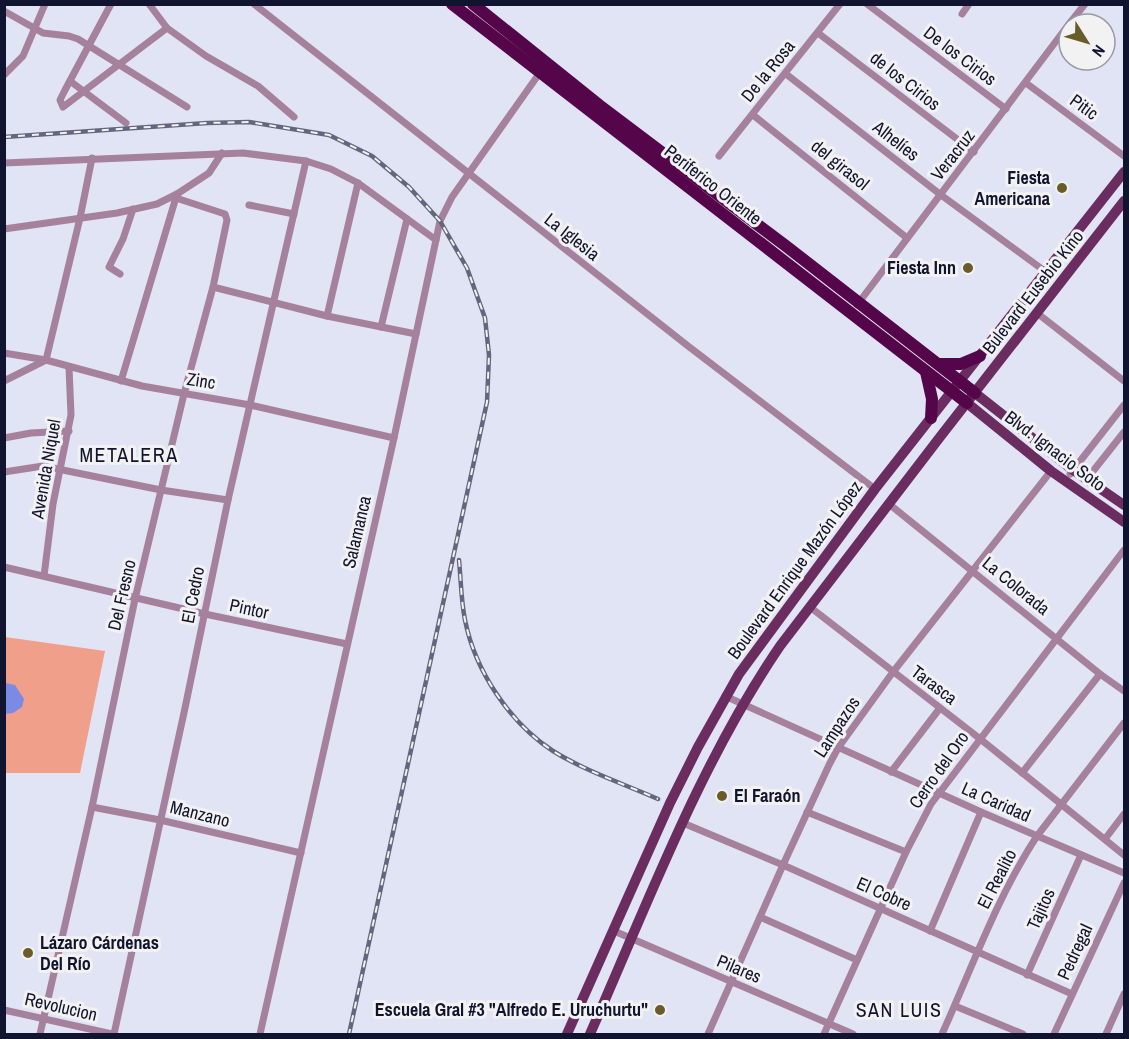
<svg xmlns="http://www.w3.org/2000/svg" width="1129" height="1039" font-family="'Archivo Narrow',sans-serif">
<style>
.green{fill:#f09f8a}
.water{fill:#7b8ae2}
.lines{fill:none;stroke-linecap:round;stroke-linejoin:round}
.street{stroke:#a5819d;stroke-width:7}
.primary{stroke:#6b2d60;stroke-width:10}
.highway{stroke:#55064a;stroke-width:12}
.rail-casing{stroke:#63667c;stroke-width:4.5}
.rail{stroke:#f2f2f2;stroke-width:2;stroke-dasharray:7;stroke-linecap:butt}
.poi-dot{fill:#6a5c29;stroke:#f2f2f2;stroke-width:2}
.labels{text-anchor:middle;stroke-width:6;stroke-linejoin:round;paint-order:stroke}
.street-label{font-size:18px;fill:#10142e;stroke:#f2f2f2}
.poi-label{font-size:18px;font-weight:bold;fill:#10142e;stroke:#f2f2f2;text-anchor:end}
.neighbourhood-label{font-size:20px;letter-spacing:1.5px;fill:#10142e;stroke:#f2f2f2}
</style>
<rect width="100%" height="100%" fill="#e1e4f4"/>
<polygon class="green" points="5,637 105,651 80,773 5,773"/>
<polygon class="water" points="5,683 15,685 24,699 22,707 13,713 5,714"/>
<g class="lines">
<g class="street">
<polyline points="111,4 65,90 60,100 63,107 167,28"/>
<polyline points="149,4 167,28 206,56 258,86 294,117"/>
<polyline points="254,4 688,346 875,489"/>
<polyline points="867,4 1006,109"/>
<polyline points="4,11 43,33 69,36 78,39 187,107"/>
<polyline points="962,14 969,4"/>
<polyline points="1069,24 1085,4"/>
<polyline points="818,33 974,152"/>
<polyline points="786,74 941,195 1046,272"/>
<polyline points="4,75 23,56 45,4"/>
<polyline points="70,81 126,123"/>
<polyline points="1026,83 1124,156"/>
<polyline points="753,115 907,238"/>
<polyline points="719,156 840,4"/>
<polyline points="4,163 243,153 306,161 331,169 358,183 436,240"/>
<polyline points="249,205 294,214"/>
<polyline points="4,229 117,213 157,204 177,194"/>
<polyline points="120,274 109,267 123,239 133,209"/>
<polyline points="213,287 327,316 416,334"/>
<polyline points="857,305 1069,24"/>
<polyline points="1037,313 1124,381"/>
<polyline points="327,316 358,183"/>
<polyline points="381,327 407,219"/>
<polyline points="4,353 46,360 142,386 250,405 394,438"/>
<polyline points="4,381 46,360 80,218 92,158"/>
<polyline points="121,381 177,194 209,173 222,153"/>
<polyline points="4,438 31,433 69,431"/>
<polyline points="4,472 43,466 161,490 228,500"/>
<polyline points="1070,474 1124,405"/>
<polyline points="1086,480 1124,432"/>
<polyline points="889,504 1100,674 1124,691"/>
<polyline points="4,567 205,614 347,644"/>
<polyline points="44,576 53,504 71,415 69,367"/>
<polyline points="810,607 979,738 1124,855"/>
<polyline points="725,696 981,812 1124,873"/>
<polyline points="891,772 940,708"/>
<polyline points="1022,773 1100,674"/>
<polyline points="92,807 160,820 301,853"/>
<polyline points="807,812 906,852"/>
<polyline points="683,823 783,865 1072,994"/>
<polyline points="1105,839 1124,814"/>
<polyline points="760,917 857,960"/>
<polyline points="614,931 853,1034"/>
<polyline points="930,931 981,812"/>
<polyline points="1027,975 1081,855"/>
<polyline points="955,1006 1023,1034"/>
<polyline points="4,1010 112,1034"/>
<polyline points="40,1034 92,807 135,599 184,394 213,287 227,220 225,214 176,198"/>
<polyline points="114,1034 185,708 228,500 306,161"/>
<polyline points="260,1034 394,438 440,221 452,197 541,71"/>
<polyline points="708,1034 783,865 829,765 838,748 893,672 1051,471"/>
<polyline points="824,1034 906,852 931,804 1124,550"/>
<path d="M942 1034C972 968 997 897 1037 836L1124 723"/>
<polyline points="1054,1034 1124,883"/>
<polyline points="1106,1034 1124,994"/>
</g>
<g class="primary">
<polyline points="975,393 1073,470 1124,505"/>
<polyline points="967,403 1051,471 1124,522"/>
<polyline points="567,1034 670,803 698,747 739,674 875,489 1124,172"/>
<path d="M590 1034C648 903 699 765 780 646L940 437 1124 201"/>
</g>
<g class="highway">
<polyline points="452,4 967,403"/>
<polyline points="473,4 599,105 786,246 975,393"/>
<polyline points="938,364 961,364 980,356"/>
<polyline points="926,372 932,399 931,418"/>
</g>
<defs>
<g id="rail">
<polyline points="4,137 207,123 249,122 329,135 372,156 409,187 440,221 467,268 485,318 489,355 487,402 349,1034"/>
<path d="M459 560C461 580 461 601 465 620 475 671 510 723 553 751 585 771 624 784 658 799"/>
</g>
</defs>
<use href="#rail" class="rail-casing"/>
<use href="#rail" class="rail"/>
</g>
<g class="poi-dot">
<circle cx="1062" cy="188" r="6"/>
<circle cx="968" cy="268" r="6"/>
<circle cx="722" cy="796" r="6"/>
<circle cx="28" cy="953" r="6"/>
<circle cx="660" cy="1010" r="6"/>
</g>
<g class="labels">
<g class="street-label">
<text transform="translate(960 56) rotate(37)" y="6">De los Cirios</text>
<text transform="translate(768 71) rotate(-51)" y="6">De la Rosa</text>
<text transform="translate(905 81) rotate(38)" y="6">de los Cirios</text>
<text transform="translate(1084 107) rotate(36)" y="6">Pitic</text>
<text transform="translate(896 141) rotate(38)" y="6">Alhelíes</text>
<text transform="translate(953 155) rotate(-52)" y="6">Veracruz</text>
<text transform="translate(840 165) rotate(39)" y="6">del girasol</text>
<text transform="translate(713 185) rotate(38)" y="6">Periferico Oriente</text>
<text transform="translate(572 237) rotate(38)" y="6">La Iglesia</text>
<text transform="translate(1033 292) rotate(-52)" y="6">Bulevard Eusebio Kino</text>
<text transform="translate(201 381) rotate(9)" y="6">Zinc</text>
<text transform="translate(1055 451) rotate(37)" y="6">Blvd. Ignacio Soto</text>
<text transform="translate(46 469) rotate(-80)" y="6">Avenida Niquel</text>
<text transform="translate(357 532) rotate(-77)" y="6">Salamanca</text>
<text transform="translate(795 570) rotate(-54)" y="6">Boulevard Enrique Mazón López</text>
<text transform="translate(1016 586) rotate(39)" y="6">La Colorada</text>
<text transform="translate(122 595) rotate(-77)" y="6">Del Fresno</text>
<text transform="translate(193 595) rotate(-79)" y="6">El Cedro</text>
<text transform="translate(249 609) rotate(12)" y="6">Pintor</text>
<text transform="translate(934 685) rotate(37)" y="6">Tarasca</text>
<text transform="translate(837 727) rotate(-57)" y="6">Lampazos</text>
<text transform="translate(939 770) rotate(-55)" y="6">Cerro del Oro</text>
<text transform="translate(996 802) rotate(24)" y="6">La Caridad</text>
<text transform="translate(200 814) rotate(14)" y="6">Manzano</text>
<text transform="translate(997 879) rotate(-63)" y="6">El Realito</text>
<text transform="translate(884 894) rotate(24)" y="6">El Cobre</text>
<text transform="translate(1041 909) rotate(-66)" y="6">Tajitos</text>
<text transform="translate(1075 952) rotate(-65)" y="6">Pedregal</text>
<text transform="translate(739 969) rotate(23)" y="6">Pilares</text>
<text transform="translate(61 1007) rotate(13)" y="6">Revolucion</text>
</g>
<g class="poi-label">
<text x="1050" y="184">Fiesta<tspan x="1050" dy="21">Americana</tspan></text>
<text x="956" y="274">Fiesta Inn</text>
<text x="734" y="802" text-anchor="start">El Faraón</text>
<text x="40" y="949" text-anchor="start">Lázaro Cárdenas<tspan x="40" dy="21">Del Río</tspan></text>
<text x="648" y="1016">Escuela Gral #3 "Alfredo E. Uruchurtu"</text>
</g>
<g class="neighbourhood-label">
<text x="129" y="462">METALERA</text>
<text x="899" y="1017">SAN LUIS</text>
</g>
</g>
<rect width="1129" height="1039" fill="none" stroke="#10142e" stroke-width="12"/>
<g transform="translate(1087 42) rotate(127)"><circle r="28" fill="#f2f2f2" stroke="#9899a4" stroke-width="1.5"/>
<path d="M0-4.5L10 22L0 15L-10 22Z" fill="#6a5c29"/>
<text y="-9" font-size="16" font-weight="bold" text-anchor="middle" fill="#10142e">N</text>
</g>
</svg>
